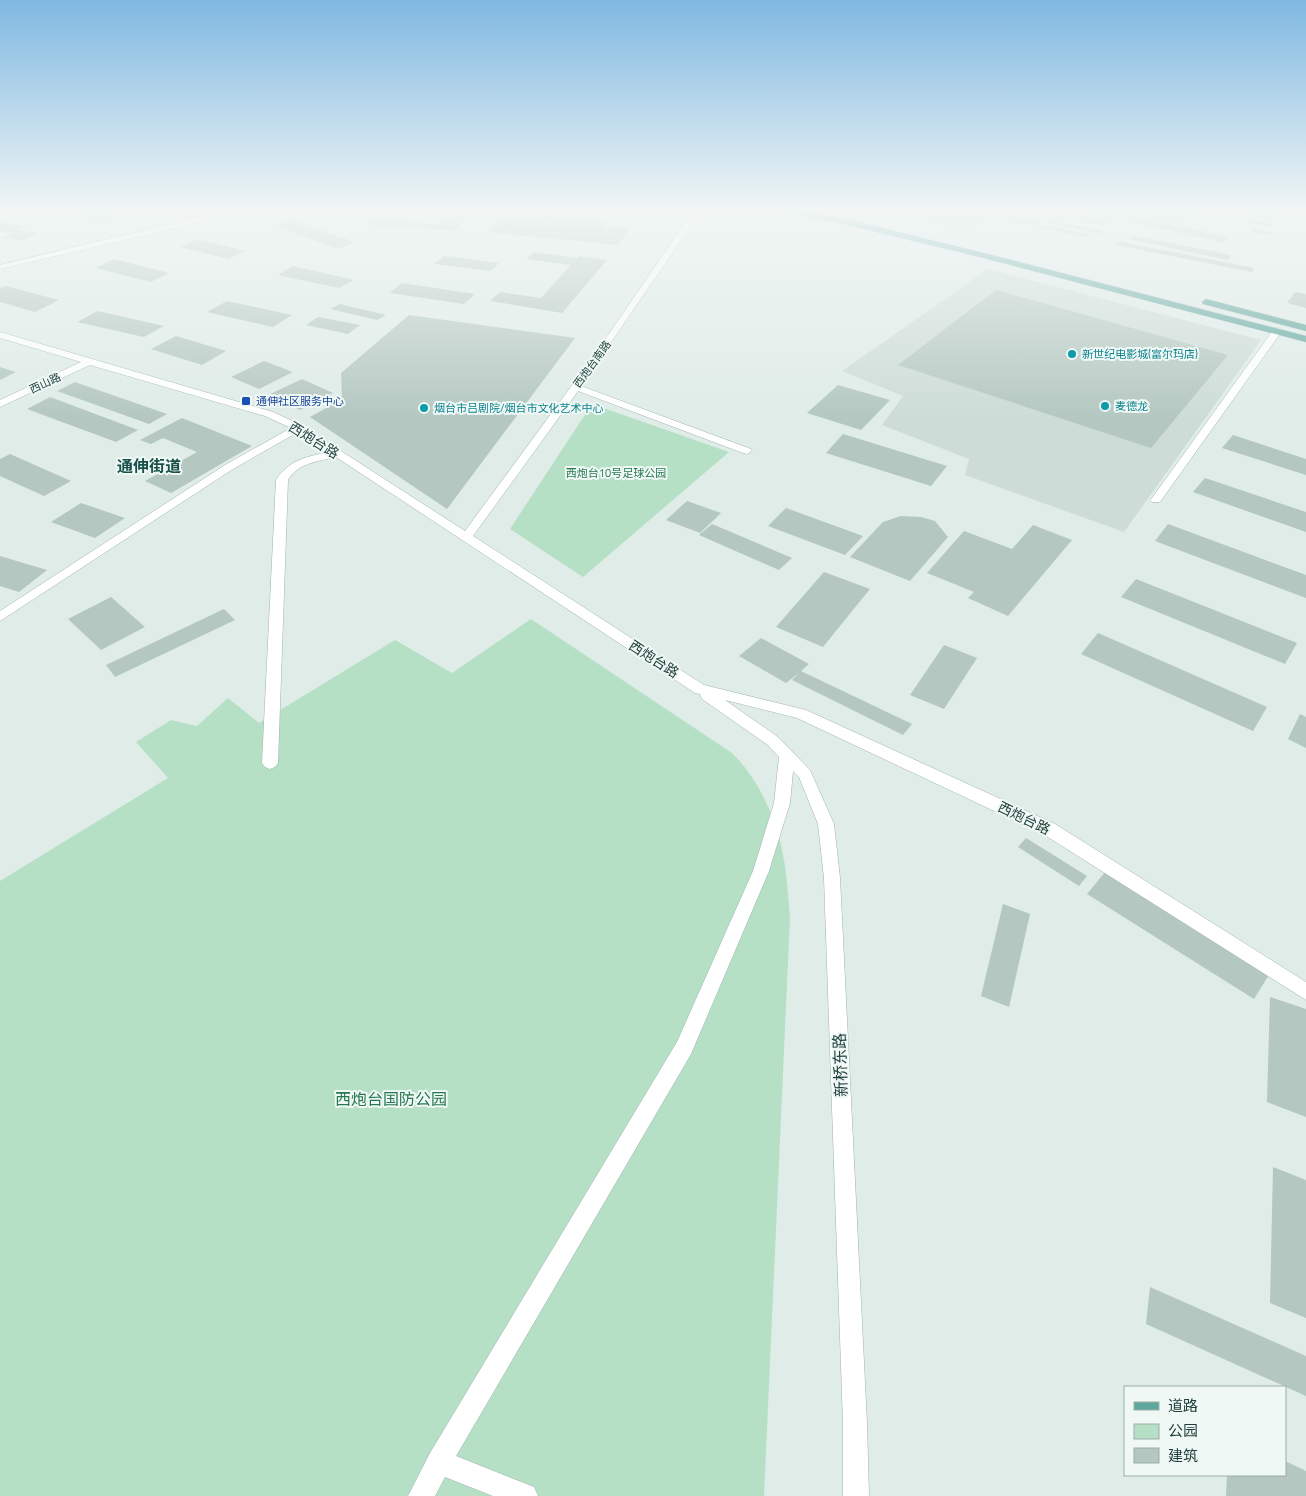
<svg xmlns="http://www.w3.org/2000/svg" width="1306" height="1496" font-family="'Titillium Web','Noto Sans SC',sans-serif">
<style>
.built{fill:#cddcd7}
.green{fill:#b5e0c6}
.building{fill:#b4c7c1}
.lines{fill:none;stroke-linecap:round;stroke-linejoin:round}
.minor-casing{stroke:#a1b4b0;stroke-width:1}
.major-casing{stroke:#c0c9c8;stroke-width:1}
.minor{fill:#fff;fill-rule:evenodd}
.major{fill:#5fa69d;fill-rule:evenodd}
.culture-dot{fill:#0f9aa8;stroke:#f0f8f5;stroke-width:2}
.transit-dot{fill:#1a4fb4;stroke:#f0f8f5;stroke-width:2}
.labels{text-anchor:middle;stroke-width:4;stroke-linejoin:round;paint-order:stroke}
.far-culture-label{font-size:11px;fill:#0d838f;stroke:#f0f8f5;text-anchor:start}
.far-street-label{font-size:11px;fill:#1e3e39;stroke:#f0f8f5}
.far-transit-label{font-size:11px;fill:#164399;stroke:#f0f8f5;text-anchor:start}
.far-park-label{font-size:11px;fill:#25784f;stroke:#f0f8f5}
.street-label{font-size:14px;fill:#1e3e39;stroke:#f0f8f5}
.far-district-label{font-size:16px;font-weight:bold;fill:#18514b;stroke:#f0f8f5}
.near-street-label{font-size:16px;fill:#1e3e39;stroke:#f0f8f5}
.near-park-label{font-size:16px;fill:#25784f;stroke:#f0f8f5}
</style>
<rect width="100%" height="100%" fill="#dfece8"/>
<g class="built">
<polygon points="933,211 1001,211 973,230 966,231 926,222"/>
<polygon points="988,269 1261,340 1124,532 965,475 969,459 882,425 903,396 842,371"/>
</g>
<g class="green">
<polygon points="592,404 729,452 583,577 510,529"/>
<path d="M531 619 732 753C758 778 777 819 783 855 787 875 788 896 790 917L764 1496H0V881L168 778 136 742 171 720 197 726 228 698 259 723 395 640 452 673Z"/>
</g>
<g class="building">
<polygon points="72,211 99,211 98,212 119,216 102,223 81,219 90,215"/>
<polygon points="346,211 365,216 355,220 336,215"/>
<polygon points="940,211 956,211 952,220 936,218"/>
<polygon points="980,211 997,211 985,219 972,216"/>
<polygon points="1074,211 1125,211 1114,221"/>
<polygon points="1132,211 1189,211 1196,213 1178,225 1140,215 1131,222 1121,220"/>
<polygon points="1246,211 1274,211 1274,220 1246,216"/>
<polygon points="1059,212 1068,214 1061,220 1052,218"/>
<polygon points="450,215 468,216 454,231 362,224 369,219 441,224"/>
<polygon points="539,215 579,218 578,220 607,223 604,227 630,229 618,245 486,232 499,218 511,219 513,216 535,219"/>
<polygon points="1007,216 1041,222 1037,226 1004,220"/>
<polygon points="1084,218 1108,223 1107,226 1082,222"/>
<polygon points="1143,218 1229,237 1223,243 1137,223"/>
<polygon points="1044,219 1103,231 1100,234 1042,222"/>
<polygon points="292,220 355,242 338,249 275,226"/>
<polygon points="1248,220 1272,223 1272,227 1248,224"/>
<polygon points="0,221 27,227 19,230 38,233 22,241 3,238 12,233 0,231"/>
<polygon points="1044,225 1088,234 1086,237 1042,228"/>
<polygon points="1252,229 1272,232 1272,235 1252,233"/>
<polygon points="1132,235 1231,255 1228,260 1128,239"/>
<polygon points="197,239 245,251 228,259 180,247"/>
<polygon points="1118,241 1254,268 1252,272 1115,245"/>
<polygon points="534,252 577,258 579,256 607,260 562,313 490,301 500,292 541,298 571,265 526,259"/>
<polygon points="444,256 499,263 490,271 434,264"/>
<polygon points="114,259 169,273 151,282 96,268"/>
<polygon points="293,266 354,280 339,288 278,275"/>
<polygon points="402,283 475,294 464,304 390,293"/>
<polygon points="6,286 59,300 35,312 0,302 0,288"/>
<polygon points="996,290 1228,355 1151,448 898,365"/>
<polygon points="1295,292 1306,294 1306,308 1287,303"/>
<polygon points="227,301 292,315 273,327 207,312"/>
<polygon points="340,304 386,315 377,320 330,309"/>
<polygon points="98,311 164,326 144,337 77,322"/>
<polygon points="409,315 575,338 447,509 310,417 342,399 341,373"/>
<polygon points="318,317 360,325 348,334 306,325"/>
<polygon points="176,336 226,351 202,365 151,349"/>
<polygon points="264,361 293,372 259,389 231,377"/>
<polygon points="0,367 16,372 0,380"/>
<polygon points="302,379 333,393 300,410 268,395"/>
<polygon points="75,382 167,414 149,424 57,391"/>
<polygon points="838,385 890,400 861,430 807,413"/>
<polygon points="50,397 138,430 116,442 27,409"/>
<polygon points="182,418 252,446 171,493 145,481 197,452 163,438 151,444 140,440"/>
<polygon points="843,434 947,466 931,486 826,453"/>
<polygon points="1233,435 1306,459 1306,475 1222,448"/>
<polygon points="10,454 71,481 44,496 0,476 0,459"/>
<polygon points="1205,478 1306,512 1306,532 1193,492"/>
<polygon points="687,501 721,513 700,533 666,520"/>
<polygon points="81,503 125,518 95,538 51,522"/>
<polygon points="786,508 863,536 845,555 768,526"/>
<polygon points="901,516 921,517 935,521 948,537 910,581 850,557 883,522"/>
<polygon points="712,524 792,558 779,570 699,535"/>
<polygon points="1168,524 1306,575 1306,598 1155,541"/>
<polygon points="1033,525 1072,540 1008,616 968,598 974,592 927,573 964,531 1012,549"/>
<polygon points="0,556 47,570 19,592 0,586"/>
<polygon points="824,572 870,589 823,647 776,627"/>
<polygon points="1136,579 1297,643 1285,664 1121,597"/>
<polygon points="111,597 145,627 101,650 68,619"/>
<polygon points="224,609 235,620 115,677 106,665"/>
<polygon points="1098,633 1267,707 1253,731 1081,654"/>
<polygon points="761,638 809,664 801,671 912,724 903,735 792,680 800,672 786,683 739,656"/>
<polygon points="944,645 977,658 944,709 910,695"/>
<polygon points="1300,714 1306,717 1306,748 1288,739"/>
<polygon points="1026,838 1087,876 1079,886 1018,847"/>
<polygon points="1105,872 1270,973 1254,999 1087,894"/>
<polygon points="1003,904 1030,914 1009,1007 981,996"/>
<polygon points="1270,997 1306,1009 1306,1117 1267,1102"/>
<polygon points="1273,1167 1306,1180 1306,1318 1270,1303"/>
<polygon points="1150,1287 1306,1356 1306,1396 1146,1324"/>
<polygon points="1285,1461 1306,1471 1306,1496 1226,1496 1227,1475 1285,1475"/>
</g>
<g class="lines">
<defs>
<g id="minor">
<polygon points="226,211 238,211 189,225 0,269 0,265"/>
<path d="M693 211H701L581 386 751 449 752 451 747 454 743 453 578 391 473 536 704 685 806 710 1055 824 1306 982V1000L1043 834 797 718 725 700 778 737 810 770 834 824 840 878 867 1423 869 1496H843V1423L824 878 818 824 799 777 793 771 790 803 769 871 691 1054 456 1456 534 1487 538 1496H493L445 1477 435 1496H408L430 1453 677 1042 753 871 774 803 779 757 768 745 702 699 700 694 695 693 336 457C318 461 298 463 288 480L278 763 275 767 270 769 265 767 262 763 276 480C289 460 306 457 328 452L298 432 233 469 0 621V611L225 465 291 428 265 416 90 365 0 407V400L81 362 0 338V332L273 412 299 424 465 531 600 347Z"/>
<polygon points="1277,328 1282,331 1160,502 1152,502 1150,500 1152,498 1274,329"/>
</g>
<g id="major">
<path d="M775 211C828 210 887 230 939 242 1062 272 1184 305 1306 336V342L972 255 830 221Z"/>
<polygon points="1206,299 1306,325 1306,331 1203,304 1202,302"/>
</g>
</defs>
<use href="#minor" class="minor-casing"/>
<use href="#major" class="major-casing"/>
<use href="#minor" class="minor"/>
<use href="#major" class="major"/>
</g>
<linearGradient id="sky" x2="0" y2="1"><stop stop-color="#7fb8e1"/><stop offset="0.5" stop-color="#f1f6f5"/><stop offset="1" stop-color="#f1f6f5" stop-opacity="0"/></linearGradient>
<rect width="1306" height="420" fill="url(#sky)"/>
<g class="culture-dot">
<circle cx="1072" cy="354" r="5"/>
<circle cx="1105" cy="406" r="5"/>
<circle cx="424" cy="408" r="5"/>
</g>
<rect class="transit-dot" x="241" y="396" width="10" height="10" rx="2.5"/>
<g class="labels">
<g class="far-culture-label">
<text x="1082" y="358">新世纪电影城(富尔玛店)</text>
<text x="1115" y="410">麦德龙</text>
<text x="434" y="412">烟台市吕剧院/烟台市文化艺术中心</text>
</g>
<g class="far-street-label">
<text transform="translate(592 364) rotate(-54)" y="4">西炮台南路</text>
<text transform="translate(45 383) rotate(-25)" y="4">西山路</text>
</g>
<g class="far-transit-label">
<text x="256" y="405">通伸社区服务中心</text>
</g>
<g class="far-park-label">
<text x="616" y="477">西炮台10号足球公园</text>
</g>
<g class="street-label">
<text transform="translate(314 440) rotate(32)" y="5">西炮台路</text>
<text transform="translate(654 659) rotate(33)" y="5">西炮台路</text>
<text transform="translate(1024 818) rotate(26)" y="5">西炮台路</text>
</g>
<g class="far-district-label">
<text x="149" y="472">通伸街道</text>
</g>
<g class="near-street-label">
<text transform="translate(840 1065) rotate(-92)" y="6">新桥东路</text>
</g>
<g class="near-park-label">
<text x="391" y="1105">西炮台国防公园</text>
</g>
</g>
<rect x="1124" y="1386" width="162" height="90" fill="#f0f8f5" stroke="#9caeaa"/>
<rect x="1134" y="1402" width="25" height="8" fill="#5fa69d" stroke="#9caeaa"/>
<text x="1168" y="1411" font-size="15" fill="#1e3e39">道路</text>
<rect x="1134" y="1424" width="25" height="15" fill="#b5e0c6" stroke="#9caeaa"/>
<text x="1168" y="1436" font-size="15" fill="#1e3e39">公园</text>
<rect x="1134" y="1448" width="25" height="15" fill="#b4c7c1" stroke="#9caeaa"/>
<text x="1168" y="1461" font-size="15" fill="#1e3e39">建筑</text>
</svg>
